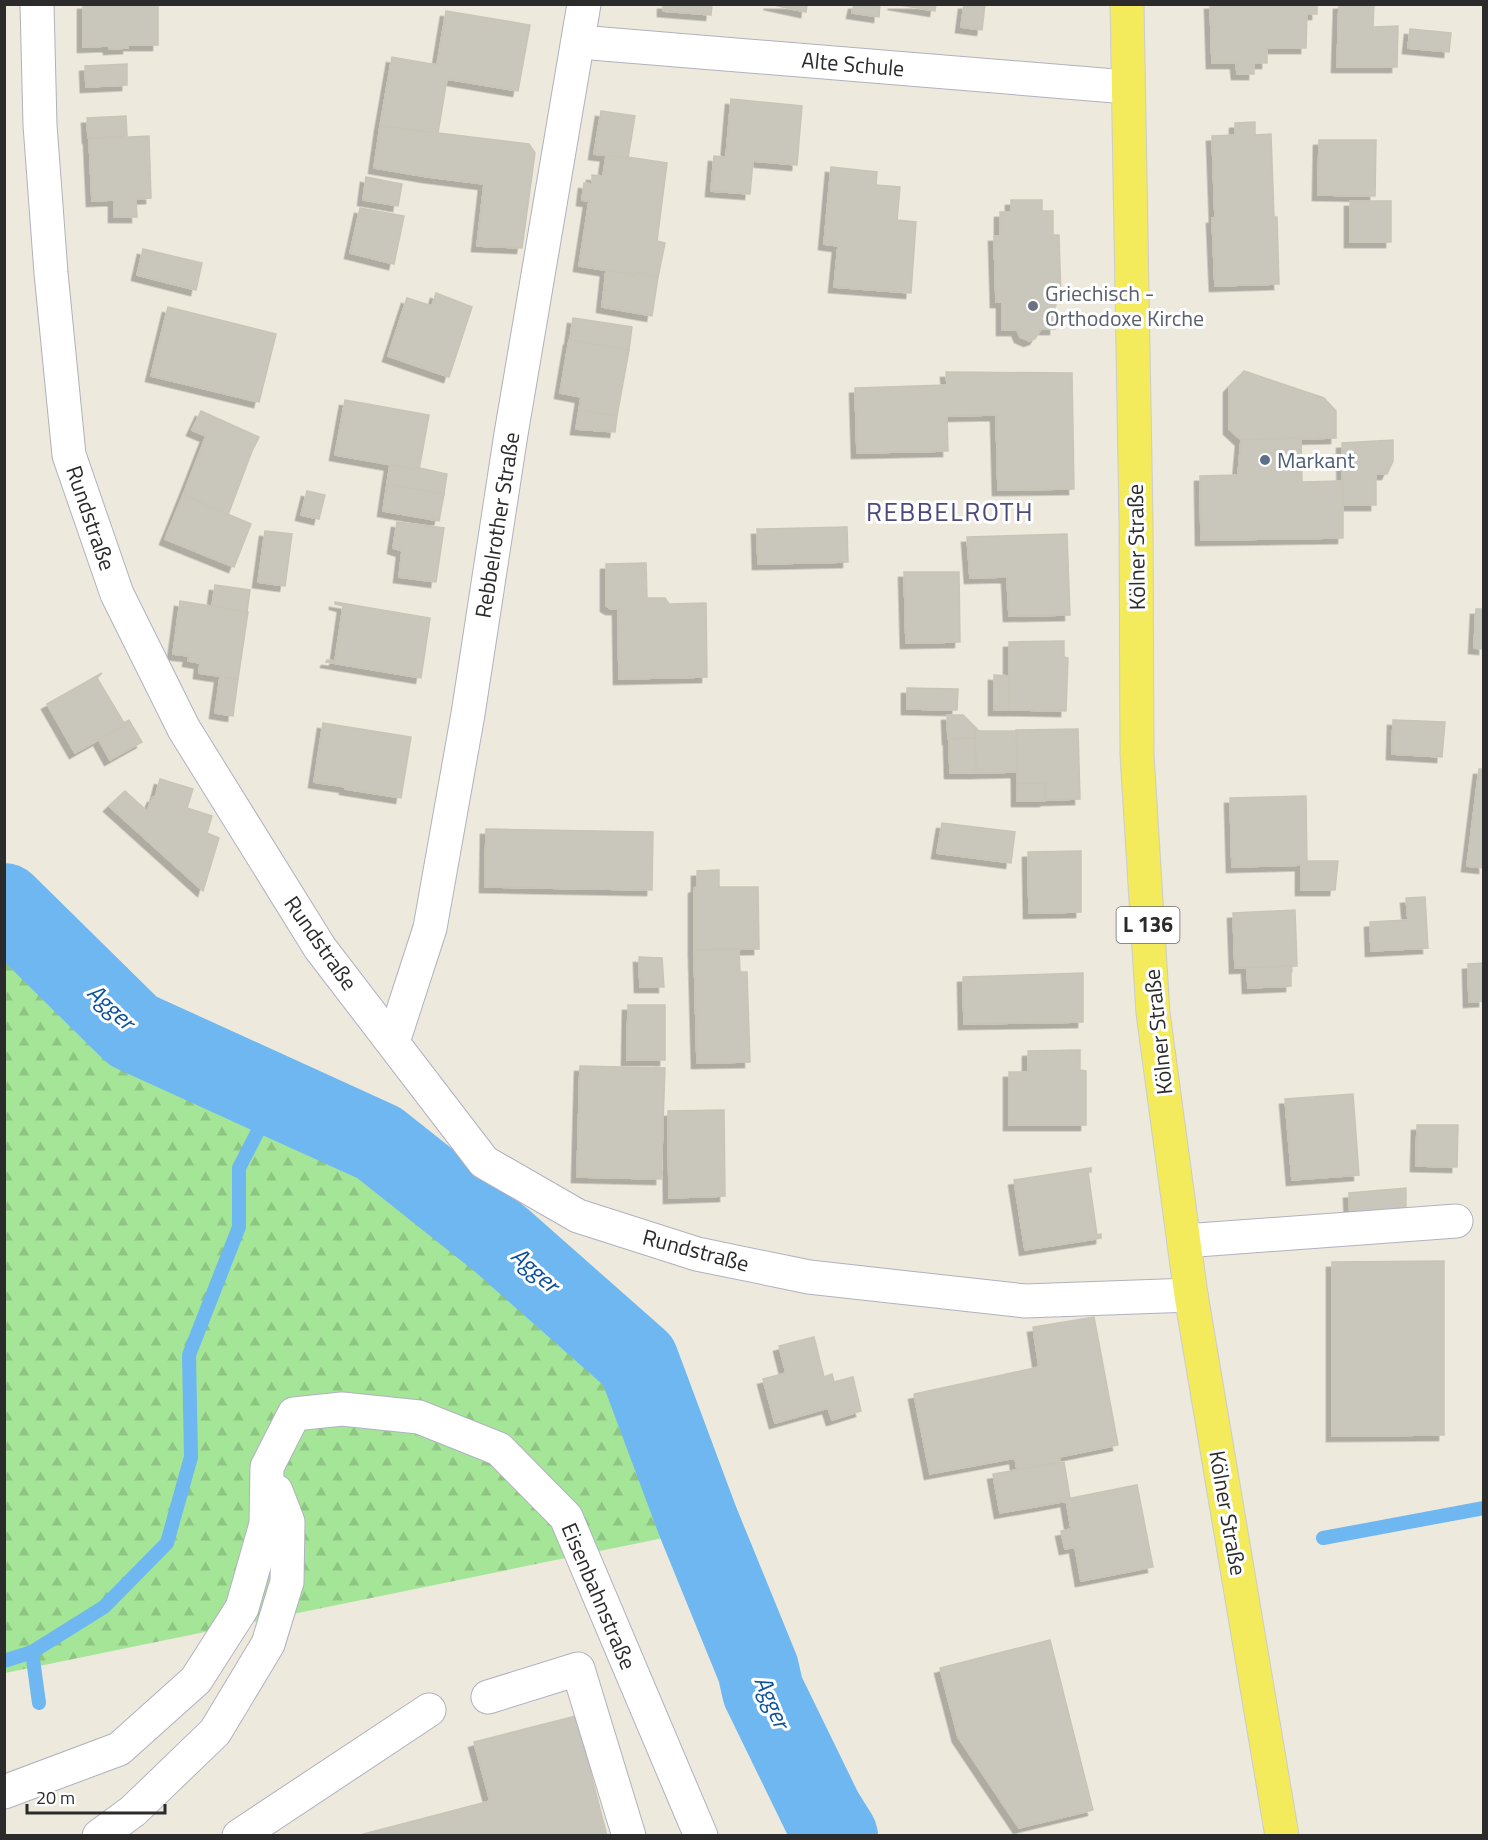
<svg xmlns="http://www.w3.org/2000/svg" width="1488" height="1840" font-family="'Titillium Web',sans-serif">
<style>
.forest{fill:url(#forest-firs)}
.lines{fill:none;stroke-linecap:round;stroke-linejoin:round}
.stream{stroke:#6eb7f1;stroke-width:14}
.river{stroke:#6eb7f1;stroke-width:82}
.building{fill:#c9c7bb;stroke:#c9c5b6;stroke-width:1.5;filter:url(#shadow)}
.minor-casing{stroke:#b1b1bf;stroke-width:35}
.major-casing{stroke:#ccc;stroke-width:35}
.minor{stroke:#fff;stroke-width:33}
.major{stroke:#f3eb5c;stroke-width:33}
.worship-dot{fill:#6b7280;stroke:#fff;stroke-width:2}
.service-dot{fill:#5c6f8a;stroke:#fff;stroke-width:2}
.labels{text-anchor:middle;stroke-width:6;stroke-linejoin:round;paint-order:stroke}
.shield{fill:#fff;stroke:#6b6b6b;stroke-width:1.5}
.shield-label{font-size:21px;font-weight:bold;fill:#2b2b2b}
.street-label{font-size:22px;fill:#2b2b2b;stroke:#fff}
.worship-label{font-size:22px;fill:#5b616d;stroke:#fff;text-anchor:start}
.service-label{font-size:22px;fill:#4e5e75;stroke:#fff;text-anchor:start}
.water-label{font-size:24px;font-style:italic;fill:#0b519f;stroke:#fff}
.quarter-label{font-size:26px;letter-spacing:1.5px;fill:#4a4a7d;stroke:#fff}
</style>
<defs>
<pattern id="forest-firs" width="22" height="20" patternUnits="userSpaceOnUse" patternTransform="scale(1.5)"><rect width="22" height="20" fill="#a5e598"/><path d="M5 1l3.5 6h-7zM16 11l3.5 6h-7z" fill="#8ec583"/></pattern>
<filter id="shadow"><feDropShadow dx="-5.5" dy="5.5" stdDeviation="0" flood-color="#0004"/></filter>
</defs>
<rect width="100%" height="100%" fill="#ede9dd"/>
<polygon class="forest" points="4,868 251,1115 681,1360 673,1536 5,1673"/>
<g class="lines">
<g class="stream">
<polyline points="1323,1538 1484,1508"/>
<polyline points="4,1661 32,1652"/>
<polyline points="39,1703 32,1652 104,1607 167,1543 191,1457 189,1355 239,1227 239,1168 276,1096"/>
</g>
<polyline class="river" points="4,904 133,1031 379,1143 501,1240 638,1361 698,1522 758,1669 763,1691 822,1812 837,1836"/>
</g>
<g class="building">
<polygon points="83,4 158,4 158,45 128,45 128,48 109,49 109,46 83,47"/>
<polygon points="663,4 712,4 711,15 663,11"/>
<polygon points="769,4 807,4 806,12"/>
<polygon points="854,4 880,4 879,17 852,13"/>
<polygon points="893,4 936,4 935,11"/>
<polygon points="964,4 985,4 982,30 961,27"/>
<polygon points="1210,4 1317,4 1317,14 1307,14 1306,48 1267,48 1267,63 1254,63 1254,74 1237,74 1236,63 1212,63"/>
<polygon points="1339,4 1374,4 1373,27 1398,26 1397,67 1337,67"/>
<polygon points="446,11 530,25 518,91 447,79 438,133 380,126 392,57 437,65"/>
<polygon points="1410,29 1451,33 1449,52 1408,48"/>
<polygon points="127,64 127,85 86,87 85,66"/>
<polygon points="731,99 802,106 797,165 753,161 750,194 711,191 714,156 726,157"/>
<polygon points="601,111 635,116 628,158 594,154"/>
<polygon points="126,116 127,136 88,138 87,118"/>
<polygon points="1255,122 1255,135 1271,134 1274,217 1277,217 1279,284 1215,286 1212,218 1215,218 1212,136 1235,135 1235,123"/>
<polygon points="380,126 529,144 535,153 522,248 477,246 484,184 428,177 374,168"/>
<polygon points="149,136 151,198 136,199 137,217 114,217 114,200 92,201 89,139"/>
<polygon points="1319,140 1376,140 1375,196 1318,195"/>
<polygon points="606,156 628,158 628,157 667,163 657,241 665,243 658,277 635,272 635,275 579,266 589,201 582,200 584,183 592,184 592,175 603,176"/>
<polygon points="831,167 877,172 876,185 900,187 897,220 916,222 911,293 834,287 838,246 824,244"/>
<polygon points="366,177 402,184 398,206 363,200"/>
<polygon points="1011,200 1042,200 1042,211 1053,211 1053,235 1059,235 1061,300 1055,301 1055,329 1041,329 1035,339 1029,341 1020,337 1017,330 1002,330 1002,302 996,302 994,236 1000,236 1000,212 1011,212"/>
<rect x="1350" y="201" width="41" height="41"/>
<polygon points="360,208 404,216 394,264 350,253"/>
<polygon points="143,249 202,263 196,290 137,275"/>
<polygon points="606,270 635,275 635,272 658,277 652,316 602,307"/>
<polygon points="436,293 472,307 449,377 388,356 407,298 432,306"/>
<polygon points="168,307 276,334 259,402 151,376"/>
<polygon points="573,318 632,327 629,350 570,340"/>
<polygon points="569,340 629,350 617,416 579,410 581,397 560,393"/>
<polygon points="1244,371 1324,398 1336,411 1336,438 1241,440 1229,429 1229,387"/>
<polygon points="946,372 1072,373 1074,489 998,490 996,415 947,416 948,451 857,453 855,388 947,385"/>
<polygon points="345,400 429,415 419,470 335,455"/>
<polygon points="579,410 617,416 615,432 576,429"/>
<polygon points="201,411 259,437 252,451 228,515 183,495 206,436 192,430"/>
<polygon points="1301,438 1302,482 1343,481 1343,538 1201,540 1200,476 1238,475 1241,440"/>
<polygon points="1393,440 1393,461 1387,474 1376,474 1376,505 1343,505 1342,443"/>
<polygon points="390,465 419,470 420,468 447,474 444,494 387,484"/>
<polygon points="387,484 444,494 439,521 383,511"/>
<polygon points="307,491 325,495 319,519 301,515"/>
<polygon points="183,495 251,524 234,567 165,539"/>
<polygon points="397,522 444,528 436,582 399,577 402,551 393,548"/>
<polygon points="847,527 848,562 758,564 757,529"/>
<polygon points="265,531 292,534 285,586 258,582"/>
<polygon points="1067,534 1070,615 1009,616 1007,577 970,578 967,537"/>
<polygon points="646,563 647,598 665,598 669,604 706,603 707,677 619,679 618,609 611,609 606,606 606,564"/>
<polygon points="904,572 959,572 960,642 906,643"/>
<polygon points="215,585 250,590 247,612 212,606"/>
<polygon points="180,601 248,612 238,679 199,673 200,663 188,661 189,656 173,654"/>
<polygon points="335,602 430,618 421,678 326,662 327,660 335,661 343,606 335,604"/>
<polygon points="1476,609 1484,609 1484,649 1474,648"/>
<polygon points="1064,641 1064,657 1068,658 1066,711 1009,710 1009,642"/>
<polygon points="102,673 97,678 124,723 129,720 130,722 75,753 47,704"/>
<polygon points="994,675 1009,676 1009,710 994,710"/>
<polygon points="220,677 238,679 233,716 215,713"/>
<polygon points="907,688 958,689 957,710 907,709"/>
<polygon points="947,715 963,715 979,731 975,731 975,738 948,739"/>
<polygon points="1393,720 1445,722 1442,757 1392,754"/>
<polygon points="130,722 142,742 110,760 99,740"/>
<polygon points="323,723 411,737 401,798 345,789 346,787 314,782"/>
<polygon points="1078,729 1080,799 1045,800 1045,783 1017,784 1016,730"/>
<polygon points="975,731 1016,731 1017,772 976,773"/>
<polygon points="975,738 976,773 950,773 949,739"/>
<polygon points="1479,769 1484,769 1484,868 1467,866"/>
<polygon points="160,779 193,789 187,808 212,816 207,833 219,838 203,891 109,806 125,791 147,811 153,797 155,798"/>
<polygon points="1045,783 1045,801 1017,801 1017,784"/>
<polygon points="1306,796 1307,865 1232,867 1230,798"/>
<polygon points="942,823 1015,832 1011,863 937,853"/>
<polygon points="486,829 653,832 652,890 485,887"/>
<polygon points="1081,851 1081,912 1029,913 1028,852"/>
<polygon points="1307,861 1338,861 1335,890 1301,890 1301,865 1307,865"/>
<polygon points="719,870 719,887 758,887 759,949 694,950 694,888 697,887 697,871"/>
<polygon points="1425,897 1428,948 1371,951 1370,922 1408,920 1406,898"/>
<polygon points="1295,910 1297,966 1235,968 1233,913"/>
<polygon points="739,949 740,972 747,972 750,1062 697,1063 694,950"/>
<polygon points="639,957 662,958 664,987 640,987"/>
<polygon points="1484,963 1484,1001 1469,1002 1468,964"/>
<polygon points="1291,966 1291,986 1248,988 1247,968"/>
<polygon points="1083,973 1083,1022 964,1024 963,977"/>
<polygon points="628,1005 665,1005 665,1060 627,1060"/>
<polygon points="1080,1050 1080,1070 1086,1071 1086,1125 1009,1125 1009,1072 1028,1072 1028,1051"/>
<polygon points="580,1066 665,1068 661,1179 577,1177"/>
<polygon points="1353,1094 1359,1175 1292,1180 1285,1099"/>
<polygon points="724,1110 725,1196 669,1198 668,1111"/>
<polygon points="1417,1125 1458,1125 1457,1167 1416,1166"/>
<polygon points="1091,1168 1091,1172 1088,1172 1097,1235 1101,1234 1101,1238 1025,1250 1014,1180"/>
<polygon points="1406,1188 1406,1213 1350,1217 1349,1193"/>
<polygon points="1444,1261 1444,1435 1332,1436 1332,1262"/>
<polygon points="1094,1317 1118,1445 1059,1457 1060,1462 1017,1470 1015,1458 930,1474 914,1394 1039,1367 1033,1327"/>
<polygon points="814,1337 824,1377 832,1374 834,1382 853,1377 861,1411 832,1420 828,1408 775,1423 763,1379 786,1373 779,1346"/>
<polygon points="1064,1462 1070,1498 1066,1499 1067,1501 1000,1513 993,1474"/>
<polygon points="1137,1485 1153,1567 1081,1581 1075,1547 1065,1549 1061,1531 1071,1529 1066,1499"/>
<polygon points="1050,1640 1093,1810 1019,1828 958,1737 940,1668"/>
<polygon points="576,1716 607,1836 356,1836 490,1801 474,1742"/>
</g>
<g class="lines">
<defs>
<g id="minor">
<polyline points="37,4 40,125 51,273 69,455 117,594 184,729 320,948 484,1162 578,1216 697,1254 809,1277 1025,1301 1191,1295"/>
<polyline points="579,42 1127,87"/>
<polyline points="393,1042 430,928 468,714 511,434 584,4"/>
<polyline points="1184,1241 1456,1221"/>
<polyline points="488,1697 578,1669 629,1836"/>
<polyline points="4,1792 119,1749 196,1680 242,1608 266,1524 267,1467 294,1414 342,1409 419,1417 499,1449 566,1517 701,1836"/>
<polyline points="99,1836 133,1811 215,1732 268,1644 287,1582 288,1522 276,1491"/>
<polyline points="239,1836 429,1710"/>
</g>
<polyline id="major" points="1127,4 1136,521 1137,755 1153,1013 1191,1295 1282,1836"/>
</defs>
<use href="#minor" class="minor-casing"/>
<use href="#major" class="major-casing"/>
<use href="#minor" class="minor"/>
<use href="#major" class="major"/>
</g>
<circle class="worship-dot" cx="1033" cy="306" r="6"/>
<circle class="service-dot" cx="1265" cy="460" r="6"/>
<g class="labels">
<rect class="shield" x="1116.5" y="907" width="63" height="36" rx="4.5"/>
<g class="shield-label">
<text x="1148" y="932">L 136</text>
</g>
<g class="street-label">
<text transform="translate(853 64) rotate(5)" y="8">Alte Schule</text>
<text transform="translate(91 518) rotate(71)" y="8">Rundstraße</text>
<text transform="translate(497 525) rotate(-81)" y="8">Rebbelrother Straße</text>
<text transform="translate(1136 547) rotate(-91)" y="8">Kölner Straße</text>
<text transform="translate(321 943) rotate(55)" y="8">Rundstraße</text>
<text transform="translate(1158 1032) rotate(-96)" y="8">Kölner Straße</text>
<text transform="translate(696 1250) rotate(15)" y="8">Rundstraße</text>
<text transform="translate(1228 1513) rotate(80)" y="8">Kölner Straße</text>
<text transform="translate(599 1596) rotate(67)" y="8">Eisenbahnstraße</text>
</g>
<g class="worship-label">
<text x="1045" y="301">Griechisch -<tspan x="1045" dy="25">Orthodoxe Kirche</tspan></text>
</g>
<g class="service-label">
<text x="1277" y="468">Markant</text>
</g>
<g class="water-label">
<text transform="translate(111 1007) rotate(43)" y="8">Agger</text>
<text transform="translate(535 1270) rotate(42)" y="8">Agger</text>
<text transform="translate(772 1702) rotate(67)" y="8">Agger</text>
</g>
<g class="quarter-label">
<text x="950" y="521">REBBELROTH</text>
</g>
</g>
<rect width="1488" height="1840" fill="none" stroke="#2b2b2b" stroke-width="12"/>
<path d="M27 1804v9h138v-9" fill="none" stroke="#2b2b2b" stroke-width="3"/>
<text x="36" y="1804" font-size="18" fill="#2b2b2b" stroke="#ffffff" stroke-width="4.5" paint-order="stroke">20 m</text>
</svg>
